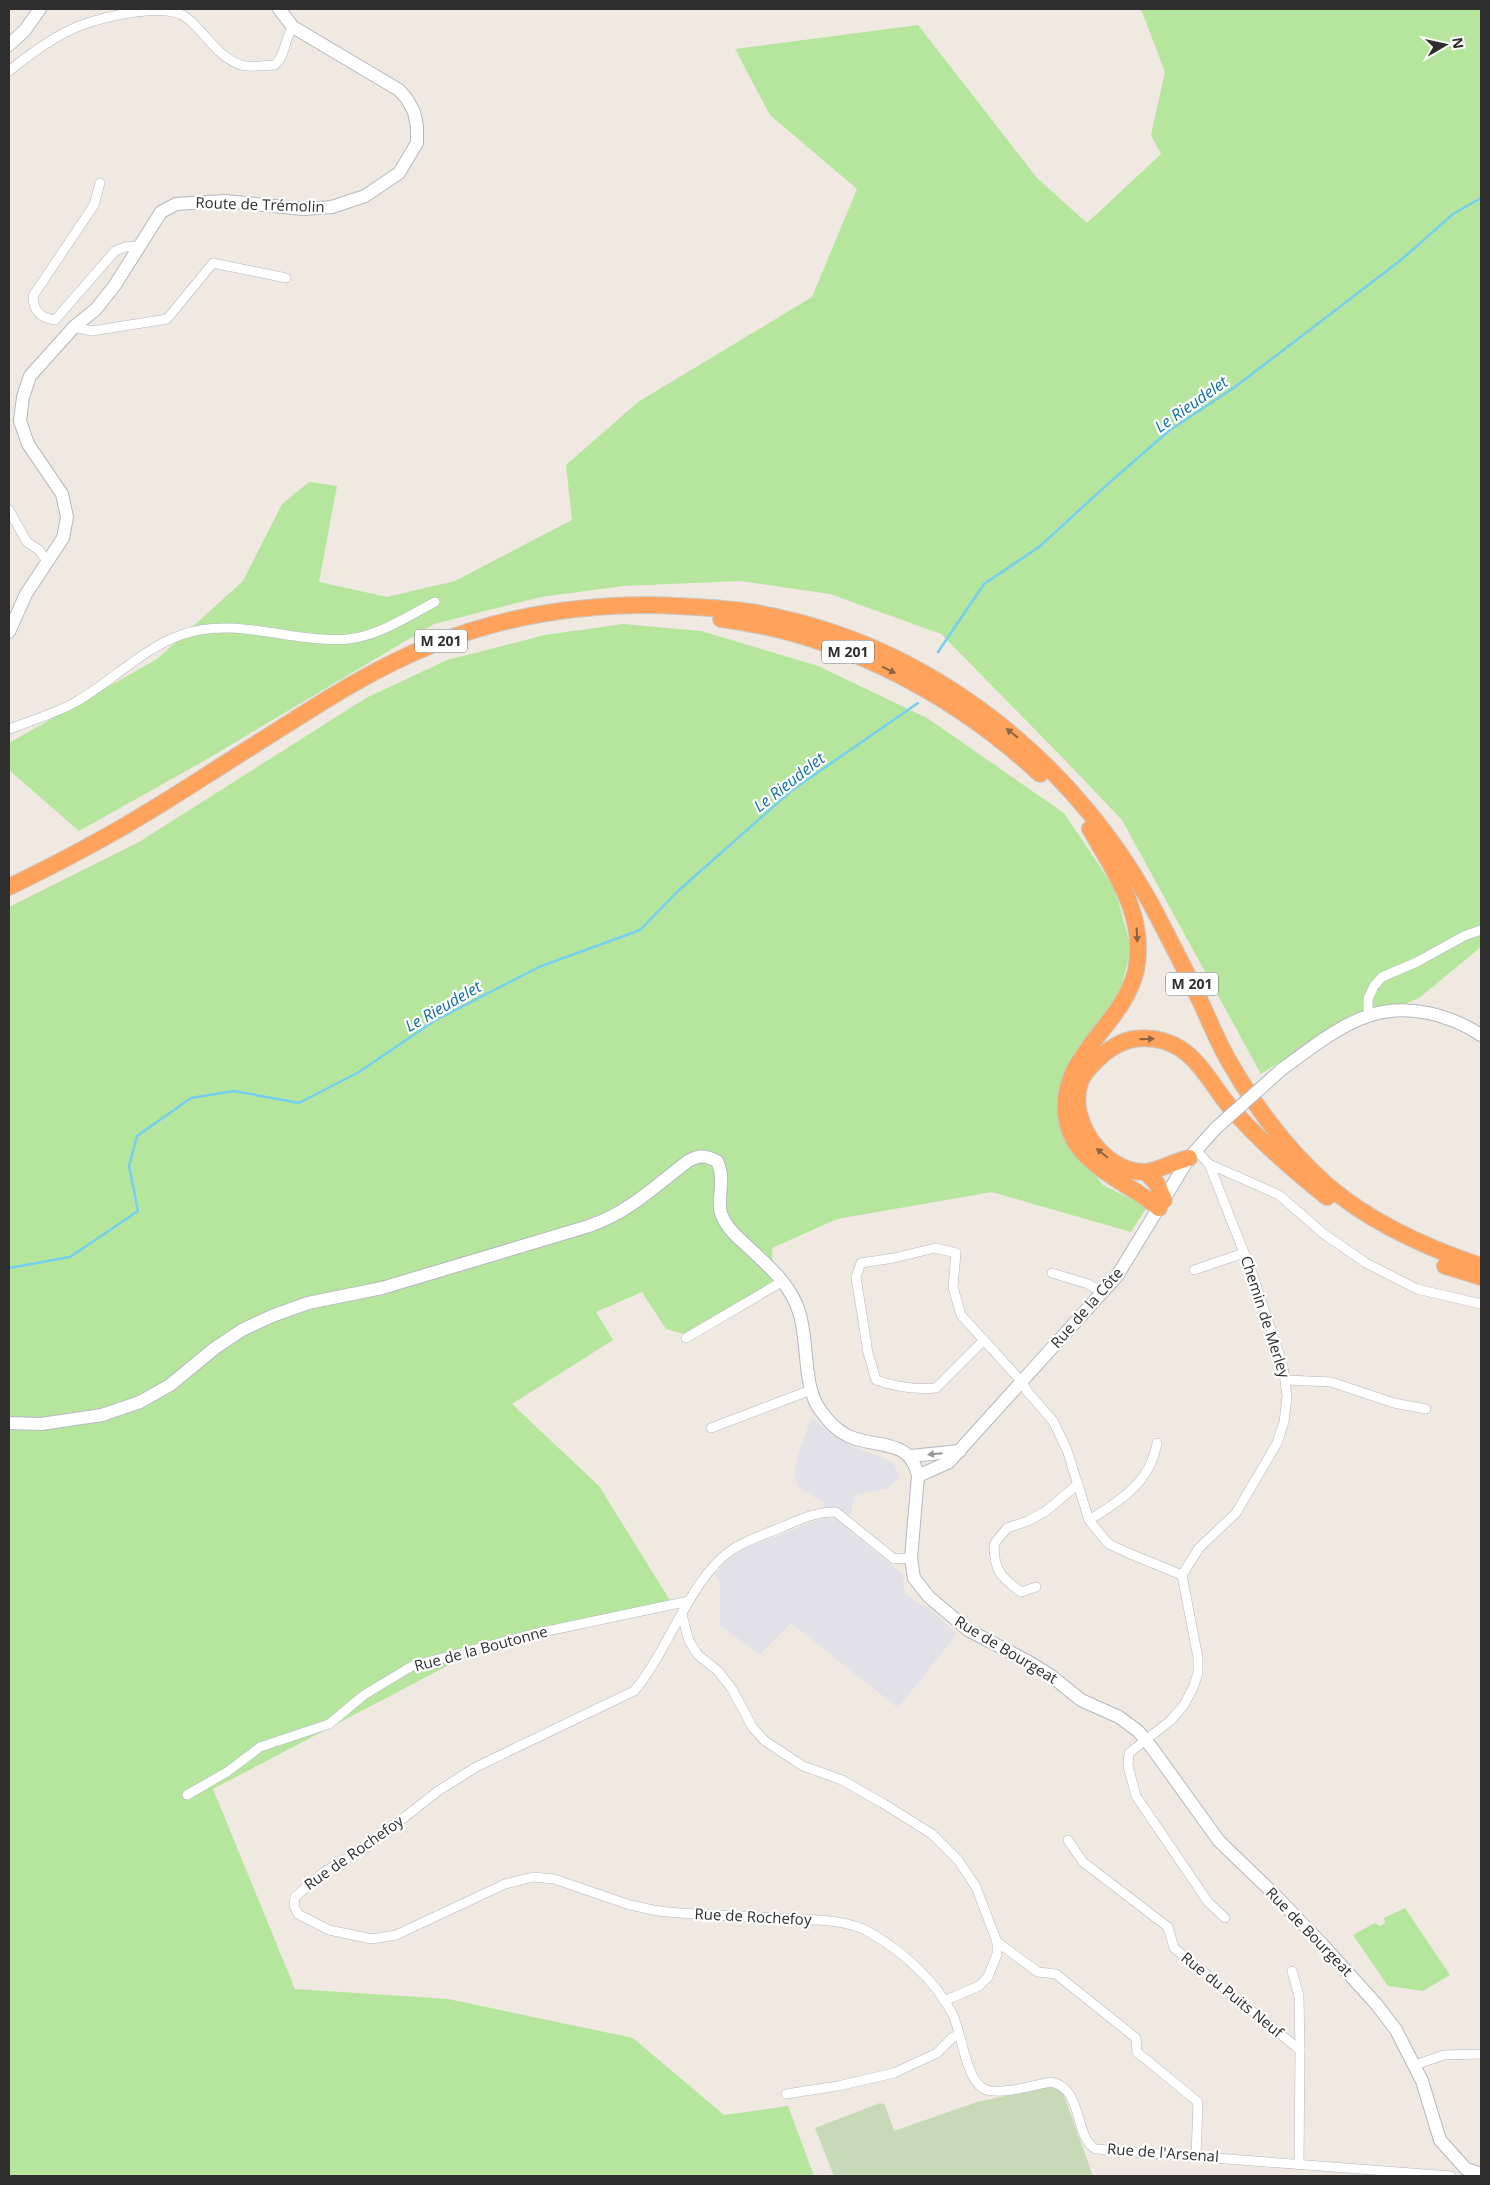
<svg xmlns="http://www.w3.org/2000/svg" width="1490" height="2185" font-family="'Open Sans',sans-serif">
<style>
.industrial{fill:#e3e1e8}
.green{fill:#b6e59e}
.cemetery{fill:#c8d9b8}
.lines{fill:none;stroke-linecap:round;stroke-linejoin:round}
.stream{stroke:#75cff0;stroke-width:2.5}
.street-casing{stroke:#b4b7c1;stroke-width:10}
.secondary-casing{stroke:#b4b7c1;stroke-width:14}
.highway-casing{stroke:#c9c9c9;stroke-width:18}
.street{stroke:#fff;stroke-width:9}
.secondary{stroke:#fff;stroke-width:12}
.highway{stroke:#ffa35c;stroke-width:16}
.secondary-bridge-casing{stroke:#b4b7c1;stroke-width:14;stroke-linecap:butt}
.secondary-bridge{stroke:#fff;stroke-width:12}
.oneway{fill:#8c6343}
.oneway2{fill:#969696}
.labels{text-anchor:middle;stroke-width:4.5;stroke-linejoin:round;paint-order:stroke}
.shield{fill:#fff;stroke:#6d6d6d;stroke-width:1}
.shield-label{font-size:14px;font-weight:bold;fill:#2e2e2e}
.street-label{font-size:15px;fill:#2e2e2e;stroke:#fff}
.water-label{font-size:16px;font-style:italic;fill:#0d6fa3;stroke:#fff}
</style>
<rect width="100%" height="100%" fill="#efe9e1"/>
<polygon class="industrial" points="812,1417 832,1435 852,1446 893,1462 900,1477 887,1489 855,1495 847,1528 903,1575 904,1592 918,1603 925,1605 957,1634 898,1708 791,1623 760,1654 720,1626 720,1583 715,1574 727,1561 743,1549 820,1519 824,1503 798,1487 794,1474 799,1451"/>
<g class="green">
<polygon points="1141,9 1481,9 1481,947 1419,998 1302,1048 1261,1074 1122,820 1061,756 941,634 830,594 740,581 623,586 541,597 434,624 202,762 79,831 9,770 9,743 157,659 243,581 282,504 309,482 337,486 319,582 387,597 455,581 572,520 566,465 638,402 812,297 857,189 770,115 735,49 918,25 1037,178 1087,223 1161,154 1151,135 1165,72"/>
<polygon points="623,624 701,631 818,666 927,718 1064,813 1115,889 1131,948 1120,992 1069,1061 1058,1104 1069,1143 1103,1185 1147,1207 1131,1232 992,1192 837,1219 772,1248 774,1281 684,1334 666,1329 642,1292 596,1312 613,1340 512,1404 599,1486 674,1607 468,1655 213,1789 295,1989 448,1999 633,2038 724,2115 788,2106 814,2176 9,2176 9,907 139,842 366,698 447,660 545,635"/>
<polygon points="1405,1908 1450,1975 1423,1991 1388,1986 1353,1935 1375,1923 1380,1926 1385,1923 1384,1918"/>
</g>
<polygon class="cemetery" points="1052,2086 1059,2088 1063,2093 1093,2176 834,2176 815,2128 880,2103 885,2105 894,2131 977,2102"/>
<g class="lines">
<g class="stream">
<polyline points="938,652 984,584 1039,547 1110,482 1170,430 1235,387 1401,260 1453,214 1481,198"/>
<polyline points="9,1268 70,1257 138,1211 129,1166 137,1136 191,1098 234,1091 299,1103 359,1072 434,1021 539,967 640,930 678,891 791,791 918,703"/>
</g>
<defs>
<g id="street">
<path d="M9 71C30 54 54 36 79 26 103 17 166 1 187 18 205 32 217 57 241 65 251 68 265 65 275 65 286 55 284 39 293 27"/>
<path d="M100 183 94 205 33 296C33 311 41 318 55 320L115 251 125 247 139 246"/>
<polyline points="74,327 92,331 167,319 213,263 286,278"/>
<polyline points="9,510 27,542 39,550 48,562"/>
<path d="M9 729C32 720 58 713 79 700 113 680 144 648 181 635 234 615 294 644 348 639 379 636 408 616 435 602"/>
<polyline points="1370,1015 1368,1009 1368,999 1374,986 1382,977 1417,962 1464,936 1481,930"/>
<polyline points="1196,1150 1209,1164 1252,1273 1283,1366 1287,1396 1284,1422 1277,1443 1236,1513 1199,1548 1182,1575 1198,1658 1198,1673 1193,1688 1184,1705 1170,1721 1129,1753 1128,1766 1136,1796 1208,1902 1225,1918"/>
<polyline points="1209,1164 1279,1195 1324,1234 1366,1263 1417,1289 1481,1304"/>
<polyline points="1194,1270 1244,1253"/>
<polyline points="1052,1273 1088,1284 1102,1292"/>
<polyline points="686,1338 783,1281"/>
<path d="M984 1340 936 1388C915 1390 896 1387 876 1380L868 1353 856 1277 861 1263 894 1258 935 1248 956 1253 953 1287 961 1315 1022 1382 1027 1391 1053 1421 1067 1450 1089 1520 1101 1535 1109 1544 1128 1553 1182 1575"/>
<polyline points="1286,1380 1331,1382 1394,1403 1426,1409"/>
<polyline points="711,1428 811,1390"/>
<path d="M1089 1520C1121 1500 1150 1483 1157 1443"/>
<path d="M911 1558 894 1559 836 1512C817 1511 799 1520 782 1527 766 1534 747 1540 733 1549 691 1576 668 1652 634 1691L476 1767 438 1791 368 1846 324 1872 295 1897 294 1906 298 1914 329 1930 372 1939 396 1935 505 1884 533 1877 554 1879 630 1905 658 1911C704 1916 749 1916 795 1919 819 1920 848 1920 869 1932 902 1951 934 1979 952 2013 962 2032 965 2079 984 2089 999 2096 1034 2085 1051 2082 1084 2088 1074 2139 1096 2149L1451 2176"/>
<path d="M1036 1587 1021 1592C1000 1577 994 1570 994 1544L1007 1528 1028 1521 1046 1511 1078 1484"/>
<polyline points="682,1615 689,1641 698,1655 718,1671 732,1689 753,1728 765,1741 803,1766 842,1780 884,1804 932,1834 958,1860 976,1887 997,1942 997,1954 988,1977 979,1986 944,2001"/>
<polyline points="187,1795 227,1772 260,1747 329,1724 364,1695 412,1666 533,1634 689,1601"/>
<polyline points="1068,1840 1083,1862 1168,1927 1174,1948 1300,2050 1299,2163"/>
<polyline points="997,1942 1038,1972 1056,1974 1136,2038 1137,2052 1198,2102 1196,2156"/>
<polyline points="1292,1971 1299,1996 1300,2050"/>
<polyline points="1415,2065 1444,2055 1481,2054"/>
<polyline points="786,2094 838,2086 894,2073 937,2053 952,2038 959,2034"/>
</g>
<g id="secondary">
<polyline points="9,45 25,30 40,9"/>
<polyline points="9,632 26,594 63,538 67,517 62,494 28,444 20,421 23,397 30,376 74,327 96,309 115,285 161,212 176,204 225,201 304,209 332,207 365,196 399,173 417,143 417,126 414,112 407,99 399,90 293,27 279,9"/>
<path d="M1282 1069C1309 1050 1338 1025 1371 1015 1408 1003 1450 1015 1481 1035"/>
<path d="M9 1423 41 1424 102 1415 140 1402 170 1385 215 1348 242 1330 272 1316 308 1303 382 1288 589 1226C629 1212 654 1187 688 1161 699 1155 705 1155 717 1161 727 1183 715 1199 722 1216 727 1228 737 1237 746 1245 767 1265 791 1284 799 1312 809 1341 802 1387 821 1411 829 1422 836 1430 848 1436 876 1449 910 1437 918 1476L911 1558 914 1578 929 1597 968 1630 1029 1662 1050 1675 1081 1700 1119 1717 1138 1731 1152 1748 1219 1841 1274 1894 1322 1944 1377 2005 1396 2030 1422 2081 1440 2140 1466 2169 1481 2174"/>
<polyline points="911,1456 960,1451"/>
<polyline points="918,1476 949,1462 1117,1276 1189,1158 1216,1128"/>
</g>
<g id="highway">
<path d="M721 619C840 634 953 693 1040 774"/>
<path d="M1090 829C1115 872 1147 917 1136 970 1124 1025 1060 1054 1066 1114 1067 1126 1072 1139 1080 1149 1100 1174 1134 1187 1159 1208"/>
<path d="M9 887C42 871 75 854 107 836 158 808 206 775 256 744 313 708 369 670 432 645 501 617 575 605 649 605 682 606 717 607 750 612 928 641 1080 763 1161 923 1175 950 1189 977 1202 1005 1211 1024 1219 1045 1230 1063 1256 1108 1288 1151 1327 1185 1371 1223 1427 1248 1481 1266"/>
<path d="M1189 1158C1175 1161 1158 1171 1145 1172 1105 1173 1067 1121 1080 1083 1083 1073 1091 1066 1098 1059 1107 1050 1121 1041 1134 1039 1150 1037 1167 1040 1181 1049 1202 1063 1214 1088 1230 1107 1259 1140 1293 1170 1327 1197"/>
<polyline points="1146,1172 1157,1184 1164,1200"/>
<polyline points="1445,1266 1481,1277"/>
</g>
</defs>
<use href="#street" class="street-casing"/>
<use href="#secondary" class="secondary-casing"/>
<use href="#highway" class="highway-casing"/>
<use href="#street" class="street"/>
<use href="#secondary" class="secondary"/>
<use href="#highway" class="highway"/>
<defs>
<polyline id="secondary-bridge" points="1216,1128 1282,1069"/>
</defs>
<use href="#secondary-bridge" class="secondary-bridge-casing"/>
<use href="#secondary-bridge" class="secondary-bridge"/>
</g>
<defs><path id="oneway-solid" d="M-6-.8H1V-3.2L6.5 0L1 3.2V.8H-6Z" transform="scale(1.25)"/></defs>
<g class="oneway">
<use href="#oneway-solid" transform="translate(889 670) rotate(26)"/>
<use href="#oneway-solid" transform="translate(1012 733) rotate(-142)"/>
<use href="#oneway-solid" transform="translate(1137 935) rotate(87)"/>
<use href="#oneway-solid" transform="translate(1147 1039) rotate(-1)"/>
<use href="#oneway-solid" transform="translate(1102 1153) rotate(-141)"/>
</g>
<use class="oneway2" href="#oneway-solid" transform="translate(935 1454) rotate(175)"/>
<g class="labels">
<g class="shield">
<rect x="415" y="629.5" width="52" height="23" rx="4"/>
<rect x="822" y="640.5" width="52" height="23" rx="4"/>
<rect x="1166" y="972.5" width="52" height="23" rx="4"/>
</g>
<g class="shield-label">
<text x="441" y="646">M 201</text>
<text x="848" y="657">M 201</text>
<text x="1192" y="989">M 201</text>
</g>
<g class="street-label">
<text transform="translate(260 205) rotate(2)" y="5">Route de Trémolin</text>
<text transform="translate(1087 1308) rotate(-49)" y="5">Rue de la Côte</text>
<text transform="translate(1265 1317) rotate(72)" y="5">Chemin de Merley</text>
<text transform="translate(481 1649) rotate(-15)" y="5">Rue de la Boutonne</text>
<text transform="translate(1006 1650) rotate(31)" y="5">Rue de Bourgeat</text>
<text transform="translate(354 1853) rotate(-35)" y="5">Rue de Rochefoy</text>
<text transform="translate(753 1917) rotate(3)" y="5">Rue de Rochefoy</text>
<text transform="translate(1309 1932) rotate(46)" y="5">Rue de Bourgeat</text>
<text transform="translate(1232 1995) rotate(39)" y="5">Rue du Puits Neuf</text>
<text transform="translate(1163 2153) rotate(4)" y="5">Rue de l'Arsenal</text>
</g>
<g class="water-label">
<text transform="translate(1191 404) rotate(-35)" y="6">Le Rieudelet</text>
<text transform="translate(789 782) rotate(-38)" y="6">Le Rieudelet</text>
<text transform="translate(443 1006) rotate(-30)" y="6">Le Rieudelet</text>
</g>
</g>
<rect width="1490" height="2185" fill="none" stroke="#2e2e2e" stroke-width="20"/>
<g transform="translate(1445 45) rotate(81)" stroke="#ffffff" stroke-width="4" paint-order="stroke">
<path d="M0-4L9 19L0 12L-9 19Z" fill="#2e2e2e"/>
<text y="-8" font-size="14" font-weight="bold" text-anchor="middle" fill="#2e2e2e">N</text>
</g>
</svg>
